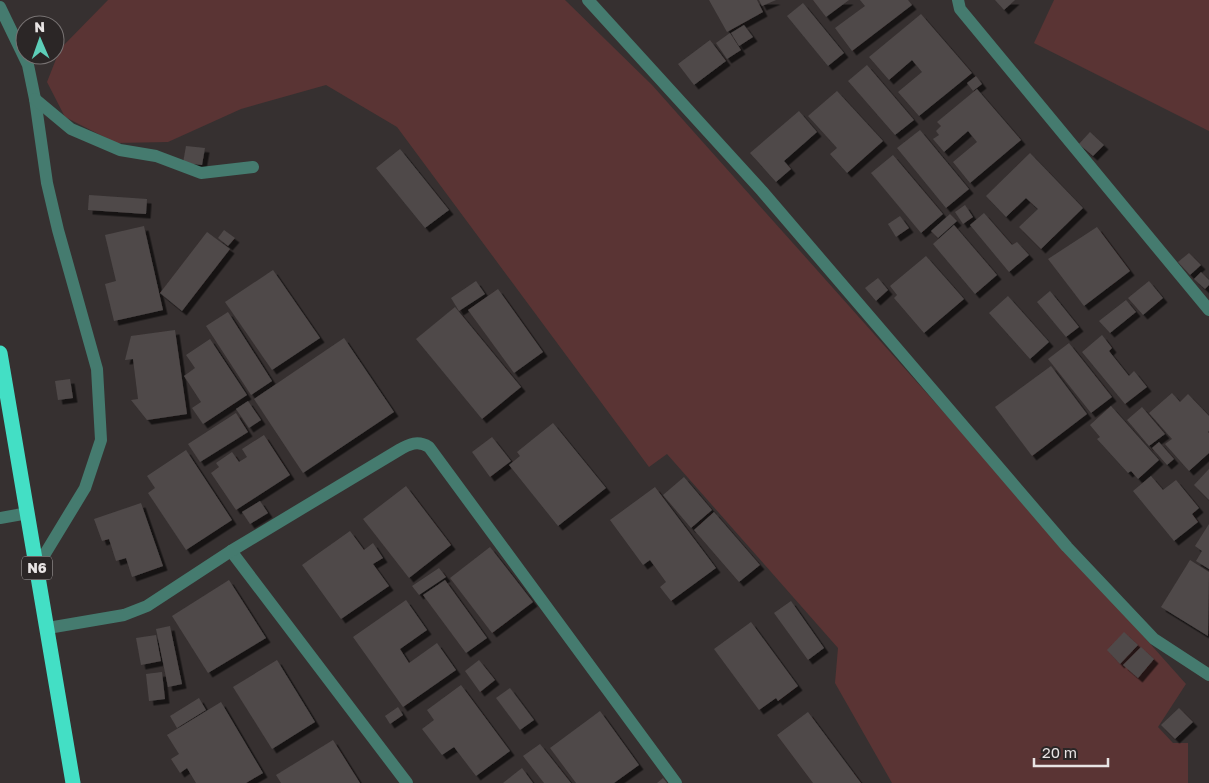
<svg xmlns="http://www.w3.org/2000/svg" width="1209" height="783" font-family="'Golos Text',sans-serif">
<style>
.green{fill:#5a3434}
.building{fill:#4f4949;filter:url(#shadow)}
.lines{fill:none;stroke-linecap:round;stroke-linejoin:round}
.minor{stroke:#457b6f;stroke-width:12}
.highway{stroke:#43dfc5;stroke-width:15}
.labels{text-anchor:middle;stroke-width:4.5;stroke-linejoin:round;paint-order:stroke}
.shield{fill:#2b2626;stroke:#afabab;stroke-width:1}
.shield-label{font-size:14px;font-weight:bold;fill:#e8e4e4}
</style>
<defs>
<filter id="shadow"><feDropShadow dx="4.5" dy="4.5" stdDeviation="0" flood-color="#0009"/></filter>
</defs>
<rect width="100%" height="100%" fill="#363030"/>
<g class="green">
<polygon points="108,0 565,0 652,85 1186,684 1158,727 1173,743 1188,743 1188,783 892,783 835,683 838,648 667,454 649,467 397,127 326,85 241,109 168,142 116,143 65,117 47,82 60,49"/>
<polygon points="1054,0 1209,0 1209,131 1034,43"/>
</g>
<g class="building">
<polygon points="709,0 757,0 763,12 727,32"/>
<polygon points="759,0 776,0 762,6"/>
<polygon points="813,0 849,0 826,17"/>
<polygon points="860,0 908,0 912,5 852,51 835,28 865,6"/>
<polygon points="995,0 1015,0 1004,10"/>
<polygon points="803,3 844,53 828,66 787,16"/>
<polygon points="921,14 972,73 919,116 898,92 922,72 912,60 889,80 869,57"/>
<polygon points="744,25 753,37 739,46 731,33"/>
<polygon points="730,33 741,50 727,59 716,43"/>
<polygon points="710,40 726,61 694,85 678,64"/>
<polygon points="867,65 914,120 895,135 848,81"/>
<polygon points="976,76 982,84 973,91 967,83"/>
<polygon points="977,89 1021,140 970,183 953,162 977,142 968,131 944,152 933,139 939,135 936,131 941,126 937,122"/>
<polygon points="837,91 883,141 847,173 830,154 837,148 808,116"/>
<polygon points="799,111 817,132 784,161 791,169 776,182 750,153"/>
<polygon points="920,130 969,189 946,208 897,148"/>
<polygon points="1090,132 1104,145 1093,156 1079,144"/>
<polygon points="186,146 205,148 202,165 183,163"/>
<polygon points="400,149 449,210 425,228 376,168"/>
<polygon points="1030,153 1083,208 1041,249 1019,227 1038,209 1026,198 1006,217 986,196"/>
<polygon points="893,155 943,214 921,233 871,173"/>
<polygon points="89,195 147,199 146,214 88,210"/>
<polygon points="965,205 973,217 963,224 955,212"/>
<polygon points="984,213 1012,245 1017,242 1029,255 1009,272 970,225"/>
<polygon points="950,214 957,221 938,238 931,231"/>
<polygon points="900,216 909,228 896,237 888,224"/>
<polygon points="954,225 997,275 975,294 933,244"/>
<polygon points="144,226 163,310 114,321 105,284 116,281 105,235"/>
<polygon points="1097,227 1130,271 1084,306 1048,259"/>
<polygon points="224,230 235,238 228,246 218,238"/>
<polygon points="207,232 230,249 182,311 160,293"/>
<polygon points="1189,253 1201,265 1190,275 1178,262"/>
<polygon points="926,256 964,299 924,333 894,298 897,295 890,286"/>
<polygon points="273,270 320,338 272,370 225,302"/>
<polygon points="1201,272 1209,280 1209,285 1205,289 1194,279"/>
<polygon points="878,278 888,290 876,301 865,288"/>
<polygon points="476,281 485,294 459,311 451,298"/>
<polygon points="1149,281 1163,298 1143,315 1128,298"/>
<polygon points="498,289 543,352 514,373 468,310"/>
<polygon points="1050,291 1079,327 1066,337 1037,302"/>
<polygon points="1008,296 1049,342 1030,359 989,313"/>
<polygon points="1126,300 1136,312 1110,333 1099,321"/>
<polygon points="455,307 521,387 482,419 416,339"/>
<polygon points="228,312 272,381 251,395 206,326"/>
<polygon points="175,330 187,414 147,420 131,400 138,399 133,359 125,360 131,336"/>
<polygon points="1102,335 1112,348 1109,351 1129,376 1134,371 1147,387 1125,404 1082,352"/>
<polygon points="344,338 394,412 303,473 254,399"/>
<polygon points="210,339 247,395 203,424 192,408 201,402 184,376 195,368 186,355"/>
<polygon points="1069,343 1112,397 1091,413 1048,359"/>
<polygon points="1051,366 1087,414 1032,456 995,407"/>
<polygon points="70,379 73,398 58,400 55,381"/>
<polygon points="1172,393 1180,402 1188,394 1209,416 1209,431 1208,432 1209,433 1209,453 1189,471 1165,444 1172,439 1149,413"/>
<polygon points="248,401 261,420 249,428 236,409"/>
<polygon points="1111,406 1159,460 1138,479 1131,471 1128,473 1097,439 1100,437 1090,425"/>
<polygon points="1142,407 1165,434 1149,446 1127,420"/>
<polygon points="236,413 248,432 200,462 188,444"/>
<polygon points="553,423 606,488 558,526 509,465 520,456 517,452"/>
<polygon points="264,435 290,475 236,510 211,473 219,467 216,463 232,452 239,462 247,457 242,449"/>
<polygon points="492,437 511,461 490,477 472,452"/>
<polygon points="1159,442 1174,459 1167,465 1152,448"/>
<polygon points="186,450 232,520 186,550 148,493 155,488 147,476"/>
<polygon points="1209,469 1209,500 1194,485"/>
<polygon points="1151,476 1163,490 1176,480 1199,508 1192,514 1198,522 1174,541 1133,491"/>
<polygon points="684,477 712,510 691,528 663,495"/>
<polygon points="406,486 451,545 409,578 363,519"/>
<polygon points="655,487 716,568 671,601 660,587 666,582 650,560 643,565 610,520"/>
<polygon points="260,501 268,513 250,524 242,512"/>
<polygon points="141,503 163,566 132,577 126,558 116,561 109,539 102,541 94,519"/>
<polygon points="714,512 760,565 739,582 694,530"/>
<polygon points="1209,524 1209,569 1196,561 1202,551 1195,546"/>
<polygon points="350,531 364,550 373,543 383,558 373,564 389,586 341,619 302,565"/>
<polygon points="490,547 533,602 492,633 450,578"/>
<polygon points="1190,560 1209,572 1208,636 1161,607"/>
<polygon points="439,568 446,577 419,595 412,586"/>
<polygon points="229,580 266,638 208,673 172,616"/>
<polygon points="445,580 487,638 466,653 423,595"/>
<polygon points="406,600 427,630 400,649 409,663 437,643 456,670 403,707 353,637"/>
<polygon points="791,601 824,648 808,660 774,613"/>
<polygon points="751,622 798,686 778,701 776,698 759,710 714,649"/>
<polygon points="170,626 182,684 168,687 156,629"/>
<polygon points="1124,632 1138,645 1120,664 1107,650"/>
<polygon points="156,635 161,661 141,665 136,638"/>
<polygon points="1141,647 1154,659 1138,678 1123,665"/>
<polygon points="277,660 315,722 272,749 233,687"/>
<polygon points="479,660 495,680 480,692 465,671"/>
<polygon points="162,672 165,699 149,701 146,674"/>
<polygon points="461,685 510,751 476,776 454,747 442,755 422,729 434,720 427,710"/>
<polygon points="510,688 534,720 520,730 496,698"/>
<polygon points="199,698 206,710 177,728 170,716"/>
<polygon points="221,702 263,773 246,783 196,783 187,768 180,773 171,759 179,754 167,735"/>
<polygon points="398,707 403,715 390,724 385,716"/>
<polygon points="1179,708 1193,722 1175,739 1161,725"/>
<polygon points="600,711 639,765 614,783 576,783 550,748"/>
<polygon points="808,712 861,783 813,783 777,735"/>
<polygon points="333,740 360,783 281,783 276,775"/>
<polygon points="540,744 571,783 544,783 523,756"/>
<polygon points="522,768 533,783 503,783"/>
<polygon points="663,778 667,783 657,783"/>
</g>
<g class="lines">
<g class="minor">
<polyline points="588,0 762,191 1067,547 1154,639 1209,675"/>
<polyline points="958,0 960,9 1209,310"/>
<polyline points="0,7 28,65 35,99 47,183 58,230 97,369 101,440 85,488 37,567"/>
<polyline points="35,99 71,129 120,150 156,156 201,173 253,167"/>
<polyline points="0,518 28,513"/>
<polyline points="231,551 407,783"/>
<path d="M48 628 124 615 147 606 231 551 399 450C409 444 418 440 429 447L676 783"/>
</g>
<polyline class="highway" points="0,353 73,783"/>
</g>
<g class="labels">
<rect class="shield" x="22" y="556.5" width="30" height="23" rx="4"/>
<g class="shield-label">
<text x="37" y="573">N6</text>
</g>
</g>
<g transform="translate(40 40) rotate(358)"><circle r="24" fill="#2b2626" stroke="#777272"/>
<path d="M0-4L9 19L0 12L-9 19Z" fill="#5dceb8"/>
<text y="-8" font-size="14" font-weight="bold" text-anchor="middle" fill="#e8e4e4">N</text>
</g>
<path d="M1034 758v8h74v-8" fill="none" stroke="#e8e4e4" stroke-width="2.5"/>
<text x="1042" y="758" font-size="15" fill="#e8e4e4" stroke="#2b2626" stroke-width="4" paint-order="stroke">20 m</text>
</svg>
